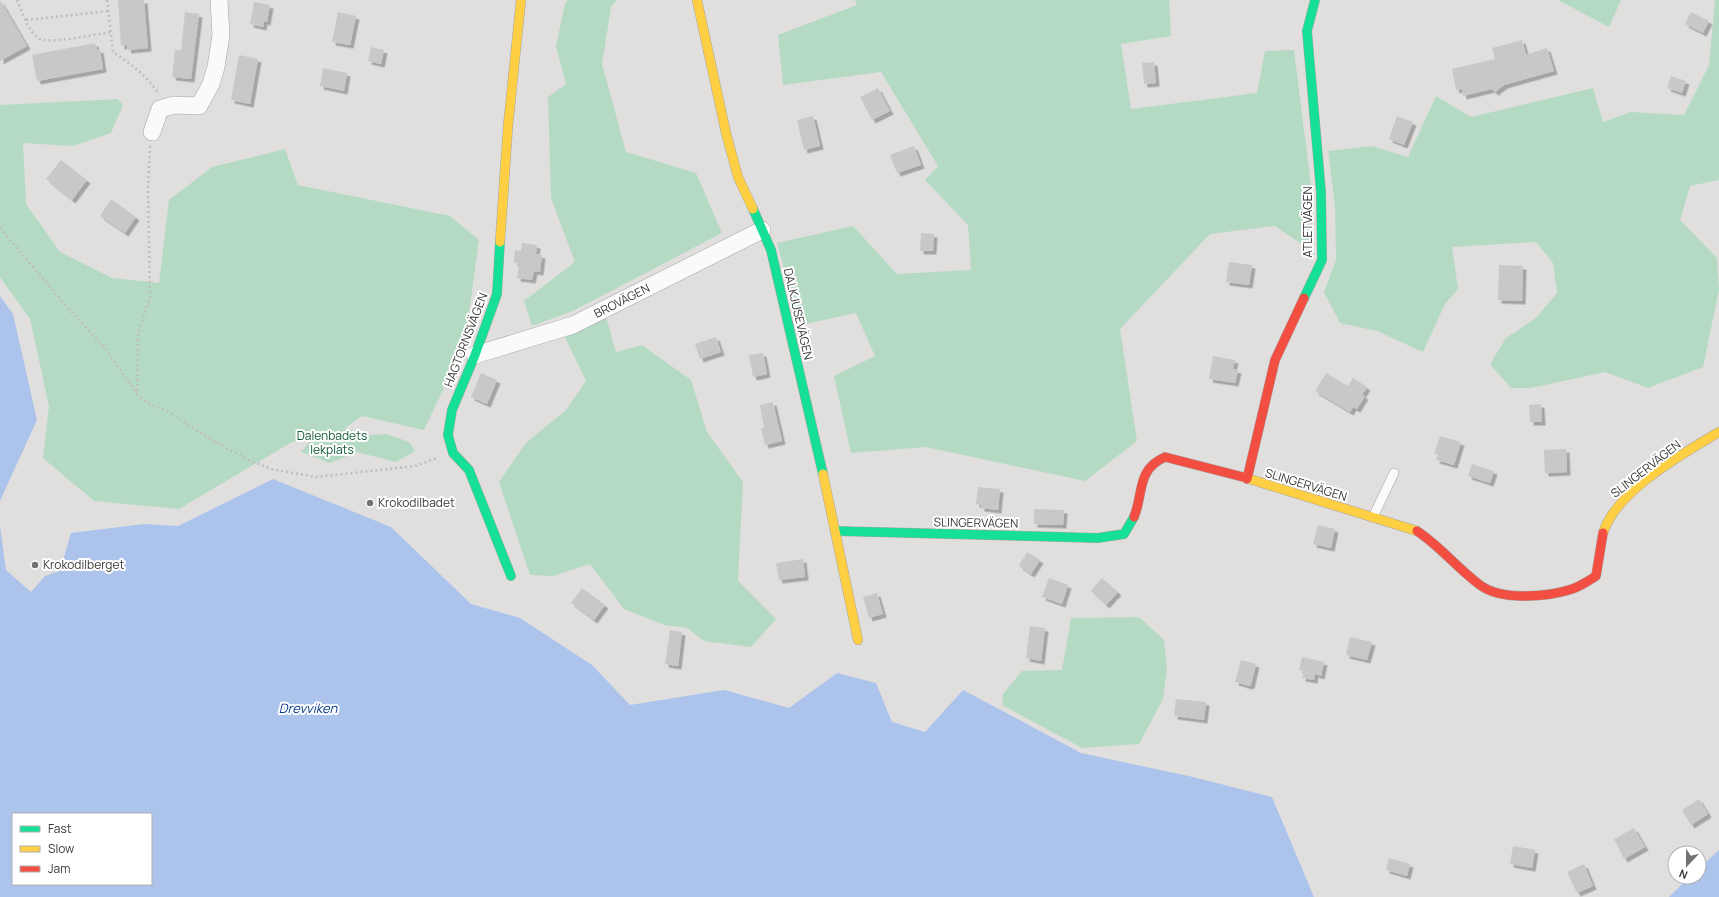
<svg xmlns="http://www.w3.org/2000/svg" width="1719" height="897" font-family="Manrope,sans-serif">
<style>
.green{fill:#b4dac4}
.water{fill:#acc4ec;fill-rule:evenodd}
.building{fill:#c9c8c8;filter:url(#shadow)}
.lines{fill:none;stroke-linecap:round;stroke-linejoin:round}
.lane-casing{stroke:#a5a4a3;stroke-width:10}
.street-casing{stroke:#a5a4a3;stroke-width:18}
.fast-casing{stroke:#a5a4a3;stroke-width:10}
.slow-casing{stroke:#a5a4a3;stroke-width:10}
.jam-casing{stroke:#a5a4a3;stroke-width:10}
.path{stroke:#bfbebe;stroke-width:2.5;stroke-dasharray:2 3;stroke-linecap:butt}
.lane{stroke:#fafafa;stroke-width:9}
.street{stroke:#fafafa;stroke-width:17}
.fast{stroke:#16e098;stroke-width:9}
.slow{stroke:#ffcf43;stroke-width:9}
.jam{stroke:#f24e42;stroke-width:9}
.poi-dot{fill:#737371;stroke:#fff;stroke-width:1.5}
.labels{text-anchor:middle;stroke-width:4;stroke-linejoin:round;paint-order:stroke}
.street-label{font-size:12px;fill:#393937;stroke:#fff}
.park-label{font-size:12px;fill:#145a3a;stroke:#fff}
.poi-label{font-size:12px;fill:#393937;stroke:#fff;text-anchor:start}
.water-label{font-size:13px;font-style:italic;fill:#083c8c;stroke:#fff}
</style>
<defs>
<filter id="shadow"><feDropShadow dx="3.5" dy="3.5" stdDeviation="0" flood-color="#0004"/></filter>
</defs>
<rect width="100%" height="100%" fill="#e0dfde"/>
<g class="green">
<polygon points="568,0 617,0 611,7 602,64 626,152 696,173 722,233 573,311 532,326 524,301 575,262 551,198 548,97 566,84 556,46 565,3"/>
<polygon points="855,0 1169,0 1171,36 1121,44 1131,109 1257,93 1265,51 1294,50 1313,201 1310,250 1275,226 1210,234 1120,329 1137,441 1085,481 926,447 851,453 834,376 875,356 856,313 800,325 777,243 853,226 897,274 971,270 968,225 925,180 938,166 881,72 783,85 778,35 857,5"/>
<polygon points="1558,0 1621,0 1609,27"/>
<polygon points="1715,0 1719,0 1719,180 1690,186 1680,220 1717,258 1719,290 1703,367 1648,388 1605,372 1531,388 1511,388 1490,364 1506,338 1536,318 1557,293 1553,263 1536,242 1452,247 1458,289 1445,304 1423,352 1377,331 1340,323 1324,292 1336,260 1335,205 1328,151 1372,146 1408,157 1436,96 1471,117 1593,88 1603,122 1631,112 1684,115 1709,65"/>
<polygon points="118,99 123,105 111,133 73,146 23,143 26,204 60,252 112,278 159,283 169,200 212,167 285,149 298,185 450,216 479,240 465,343 424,430 362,416 345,428 369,435 387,434 409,442 415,451 396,462 357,452 330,463 301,452 312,439 292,442 179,509 94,501 43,458 49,406 30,319 0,277 0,105"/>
<polygon points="606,317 616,352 642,345 691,380 707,432 743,482 738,581 776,619 751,647 704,641 687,628 664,625 624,609 590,564 553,576 530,575 499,482 526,443 566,410 586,381 565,337"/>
<polygon points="1139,617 1164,640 1167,668 1163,699 1139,744 1082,748 1002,705 1003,694 1022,671 1062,670 1071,618"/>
</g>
<g class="water">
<polygon points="0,296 13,314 37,420 0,501"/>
<path d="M273 479 391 527 471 604 520 618 592 665 630 705 724 690 789 708 837 673 876 683 892 722 925 732 963 690 1081 753 1193 777 1272 797 1314 897H0V526L6 570 31 592 45 576 60 571 71 533 144 524 178 526ZM13 814H151V884H13Z"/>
<polygon points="1719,850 1719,897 1669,897 1689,877 1699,877 1699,868"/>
</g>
<g class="building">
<polygon points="0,0 27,46 0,61"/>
<polygon points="118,0 144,0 148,48 128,50 127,45 121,46"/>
<polygon points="254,2 270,5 267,22 264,21 263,27 250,24"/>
<polygon points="185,12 199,14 191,79 172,77 175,50 181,50"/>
<polygon points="338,12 356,16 350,45 332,42"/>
<polygon points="1691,12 1709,21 1703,33 1685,24"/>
<polygon points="1522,40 1526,55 1547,48 1554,71 1504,85 1495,92 1492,89 1463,96 1462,89 1456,90 1452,69 1495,59 1492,48"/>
<polygon points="95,43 97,50 100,49 103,69 37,81 32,55"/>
<polygon points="371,47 384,50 381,64 368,61"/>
<polygon points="239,55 258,59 250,104 231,100"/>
<polygon points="1154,62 1156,83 1144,84 1142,63"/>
<polygon points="323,68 347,73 344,91 320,86"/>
<polygon points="1671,76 1686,81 1682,93 1667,88"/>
<polygon points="878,88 890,111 872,120 860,97"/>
<polygon points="813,116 820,146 804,150 797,120"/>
<polygon points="1397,116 1413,122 1404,145 1389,139"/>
<polygon points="914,146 921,165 897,173 890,155"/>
<polygon points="61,160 87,180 72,200 46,179"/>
<polygon points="111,199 136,217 125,233 100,216"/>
<polygon points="921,233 934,234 933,251 920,251"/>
<polygon points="522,243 537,245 536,254 542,255 540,272 534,271 532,280 517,278 519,263 514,263 515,250 521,251"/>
<polygon points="1229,262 1252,265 1249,285 1226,282"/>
<polygon points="1499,265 1523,266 1522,301 1498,300"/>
<polygon points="716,337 721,352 700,359 695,344"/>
<polygon points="763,353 767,374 753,377 749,355"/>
<polygon points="1213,356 1235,360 1233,369 1238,370 1235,383 1209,379"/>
<polygon points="481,373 497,380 487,404 471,397"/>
<polygon points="1326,373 1348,386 1353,378 1367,387 1362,395 1365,396 1357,409 1353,407 1350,412 1315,391"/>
<polygon points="773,402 782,441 765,445 761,428 764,428 760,405"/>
<polygon points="1541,404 1542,422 1530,422 1529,405"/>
<polygon points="1440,436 1461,442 1454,465 1436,460 1438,455 1434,454"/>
<polygon points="1566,449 1567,472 1545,473 1544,450"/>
<polygon points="1472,464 1494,471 1490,483 1468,476"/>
<polygon points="978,487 1000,489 998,510 981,508 981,505 976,504"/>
<polygon points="1034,509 1064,510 1063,525 1034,524"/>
<polygon points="1318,525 1335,529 1331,548 1313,544"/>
<polygon points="1027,552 1040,560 1031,574 1019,566"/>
<polygon points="803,559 805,577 779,580 776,563"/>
<polygon points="1049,578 1068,585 1062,604 1042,597"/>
<polygon points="1102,578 1118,592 1106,605 1091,591"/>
<polygon points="582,588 605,605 594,620 571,603"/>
<polygon points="877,593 883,614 869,618 863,597"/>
<polygon points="1030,626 1045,628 1041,661 1026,658"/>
<polygon points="670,630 682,632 678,666 665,664"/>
<polygon points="1350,637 1372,642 1367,660 1346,655"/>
<polygon points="1302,657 1324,662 1321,676 1315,674 1314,680 1302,678 1304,671 1299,670"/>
<polygon points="1241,660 1256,664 1251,685 1249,686 1235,682"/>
<polygon points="1176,699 1206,702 1204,720 1174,716"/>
<polygon points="1699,799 1708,814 1691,825 1682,810"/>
<polygon points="1634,828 1645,847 1624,859 1614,839"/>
<polygon points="1513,846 1535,850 1532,868 1510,864"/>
<polygon points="1389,858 1410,864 1407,876 1386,870"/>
<polygon points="1584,864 1593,886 1577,893 1567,872"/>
</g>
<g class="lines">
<defs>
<polyline id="lane" points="1373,517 1394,473"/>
<g id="street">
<polyline points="152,132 160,109 174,105 199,106 211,84 216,67 221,35 219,0"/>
<polyline points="475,355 573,325 762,230"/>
</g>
<g id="fast">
<polyline points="753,209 771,250 823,474"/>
<polyline points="500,242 497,294 475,355 452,410 448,435 453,453 469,470 511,576"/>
<polyline points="1304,298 1322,260 1321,192 1307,31 1315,0"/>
<polyline points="835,531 1098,538 1124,534 1134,517"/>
</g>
<g id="slow">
<polyline points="697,0 726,133 738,177 753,209"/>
<polyline points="500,242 508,126 521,0"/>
<polyline points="823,474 858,640"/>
<polyline points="1243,477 1417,531"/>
<path d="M1603 533C1616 491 1682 454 1719 432"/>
</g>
<g id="jam">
<polyline points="1247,479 1275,360 1304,298"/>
<path d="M1134 517C1144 493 1136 470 1165 457L1243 477"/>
<path d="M1417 531C1440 546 1457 568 1480 585 1501 601 1548 597 1572 589 1581 586 1588 581 1596 576L1603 533"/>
</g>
</defs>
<use href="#lane" class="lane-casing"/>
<use href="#street" class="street-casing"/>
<use href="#fast" class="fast-casing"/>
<use href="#slow" class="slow-casing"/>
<use href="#jam" class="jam-casing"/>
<g class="path">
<path d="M17 0C22 12 27 29 38 38 47 45 97 34 111 32"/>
<path d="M107 0 113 52C131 64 147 76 159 94"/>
<polyline points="26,20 109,11"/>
<polyline points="150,146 148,190 150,297 138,334 137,395 151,405 171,413 210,439 249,460 271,469 316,477 415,466 437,458"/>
<polyline points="0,228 67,307 105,348 137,394"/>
</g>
<use href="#lane" class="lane"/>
<use href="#street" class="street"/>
<use href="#fast" class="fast"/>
<use href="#slow" class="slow"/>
<use href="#jam" class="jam"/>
</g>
<g class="poi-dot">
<circle cx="370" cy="503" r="4"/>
<circle cx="35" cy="565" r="4"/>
</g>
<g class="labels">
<g class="street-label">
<text transform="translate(1308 222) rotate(-90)" y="4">ATLETVÄGEN</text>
<text transform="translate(622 301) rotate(-27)" y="4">BROVÄGEN</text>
<text transform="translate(798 314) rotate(77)" y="4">DALKJUSEVÄGEN</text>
<text transform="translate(466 340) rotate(-69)" y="4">HAGTORNSVÄGEN</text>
<text transform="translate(1646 469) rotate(-38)" y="4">SLINGERVÄGEN</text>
<text transform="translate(1306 485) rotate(17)" y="4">SLINGERVÄGEN</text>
<text transform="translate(976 523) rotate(1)" y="4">SLINGERVÄGEN</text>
</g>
<g class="park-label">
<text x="332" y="440">Dalenbadets<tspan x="332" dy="14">lekplats</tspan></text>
</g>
<g class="poi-label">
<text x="378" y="507">Krokodilbadet</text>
<text x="43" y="569">Krokodilberget</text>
</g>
<g class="water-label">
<text x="308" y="713">Drevviken</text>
</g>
</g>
<rect x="12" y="813" width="140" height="72" fill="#ffffff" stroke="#b0b0af"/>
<rect x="20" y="826" width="20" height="6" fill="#16e098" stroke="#b0b0af"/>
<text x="48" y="833" font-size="12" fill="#393937">Fast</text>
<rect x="20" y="846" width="20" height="6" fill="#ffcf43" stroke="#b0b0af"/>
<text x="48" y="853" font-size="12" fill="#393937">Slow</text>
<rect x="20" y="866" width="20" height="6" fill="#f24e42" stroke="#b0b0af"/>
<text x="48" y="873" font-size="12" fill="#393937">Jam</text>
<g transform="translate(1687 865) rotate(202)"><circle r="19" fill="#ffffff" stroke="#b0b0af"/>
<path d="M0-3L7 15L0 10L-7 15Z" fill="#737371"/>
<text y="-6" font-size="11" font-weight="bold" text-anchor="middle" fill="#393937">N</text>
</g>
</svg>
